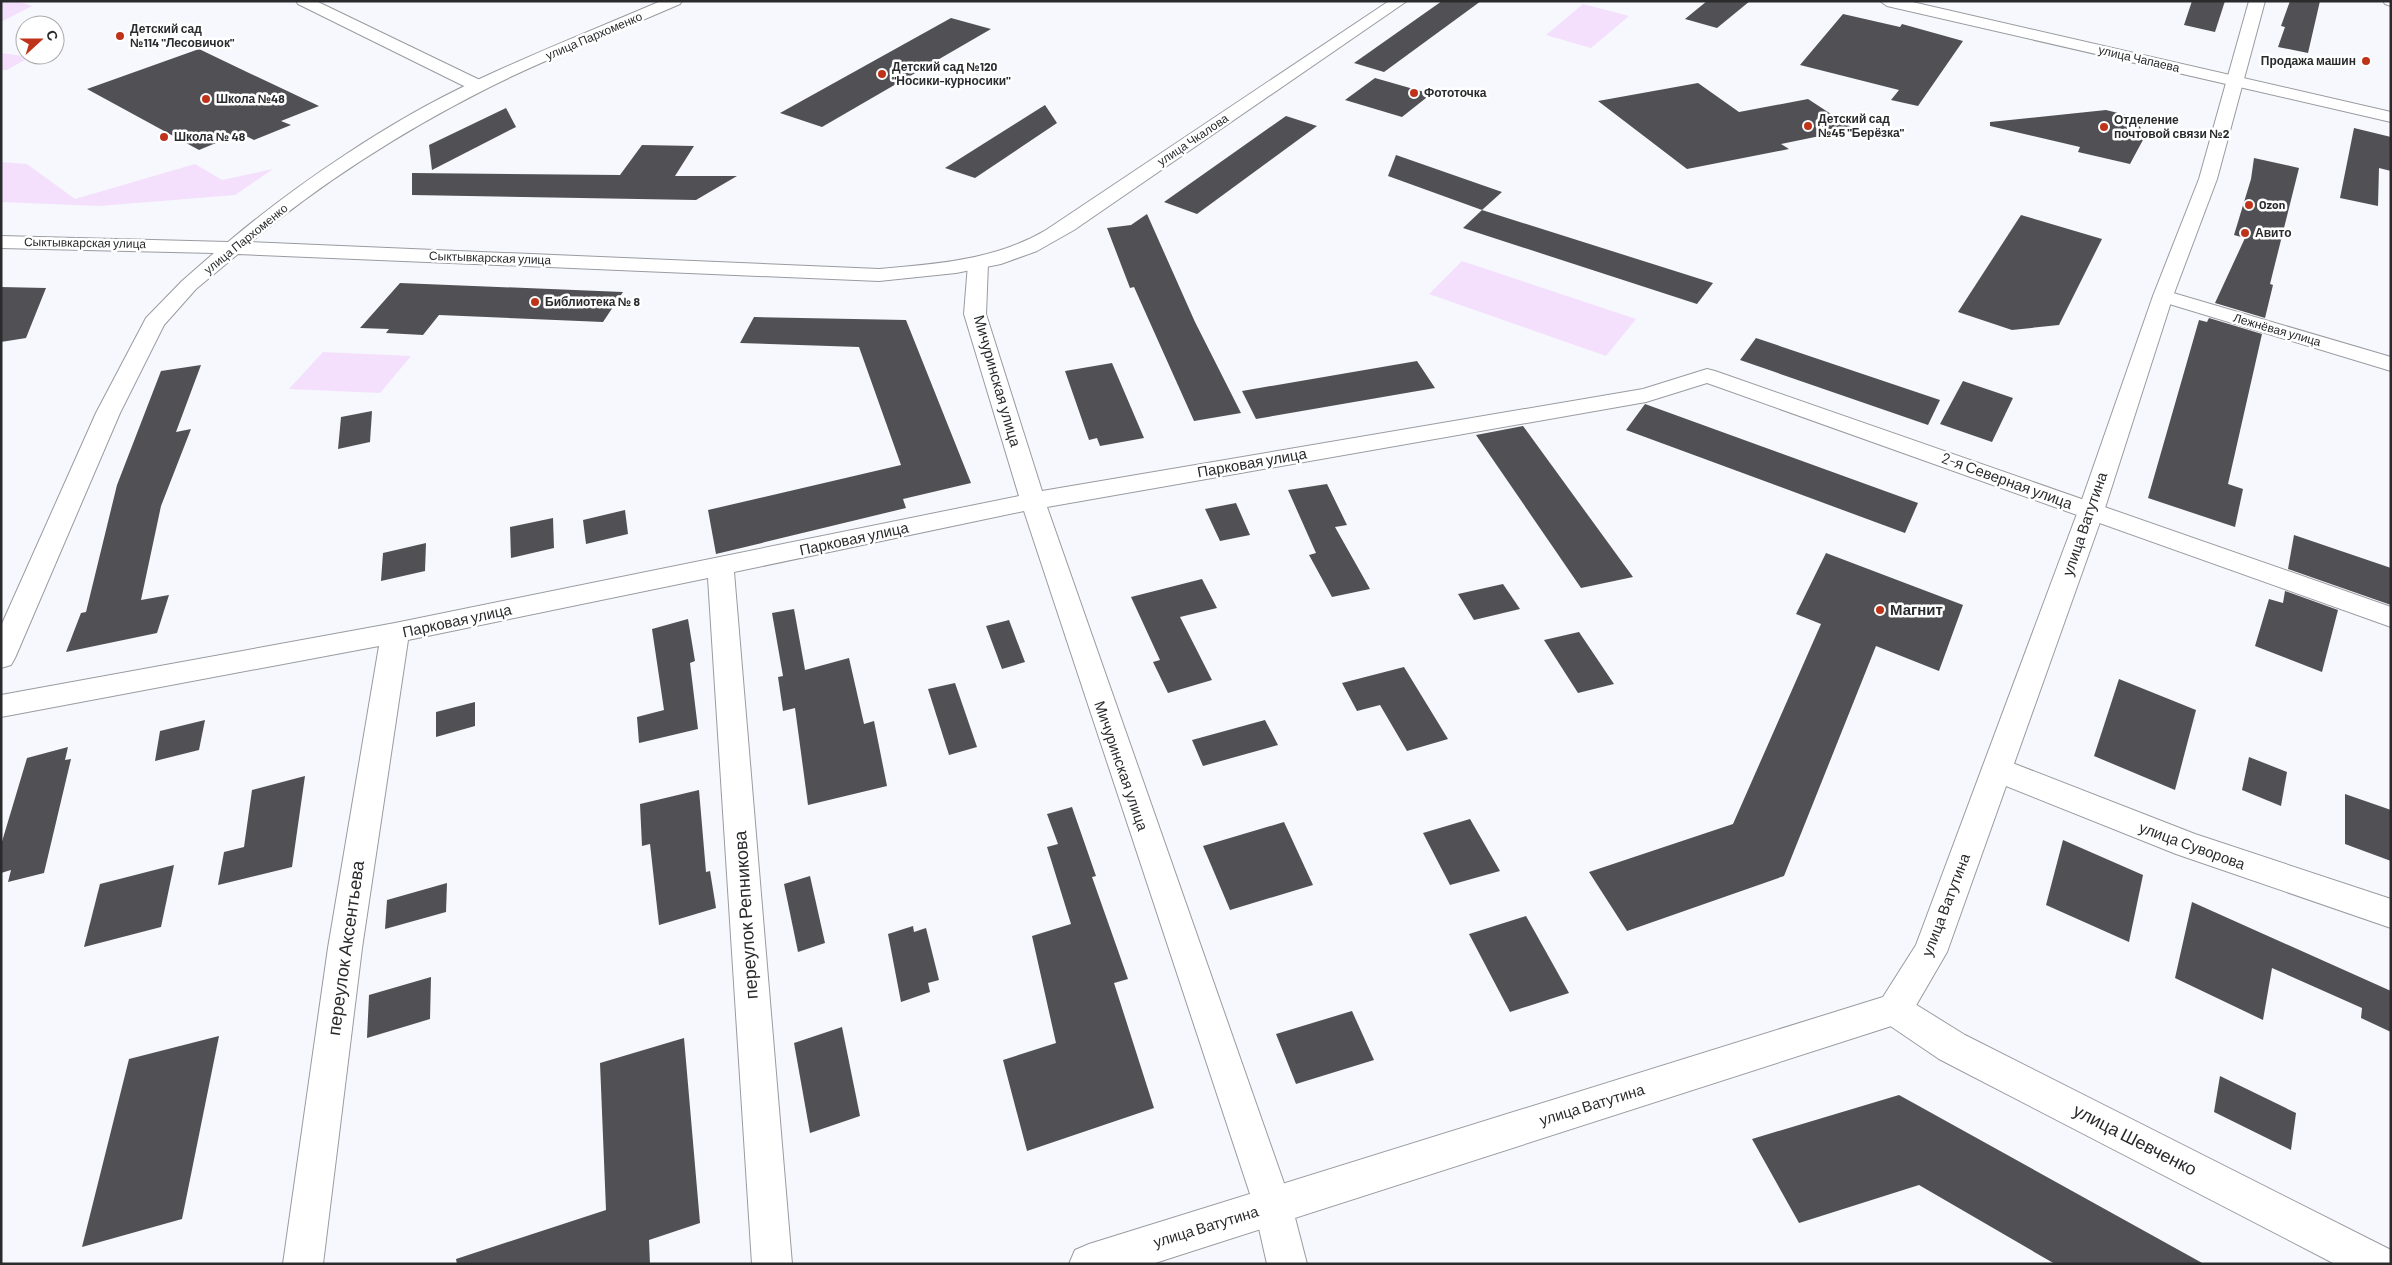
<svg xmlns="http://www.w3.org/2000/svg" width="2392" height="1265" font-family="Barlow,sans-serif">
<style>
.green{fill:#f4e0fc}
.building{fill:#515155}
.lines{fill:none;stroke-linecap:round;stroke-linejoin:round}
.street-casing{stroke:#999ba0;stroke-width:2}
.secondary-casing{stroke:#999ba0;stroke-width:2}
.primary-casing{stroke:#999ba0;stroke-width:2}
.street{fill:#fff;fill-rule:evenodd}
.secondary{fill:#fff;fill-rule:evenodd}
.primary{fill:#fff;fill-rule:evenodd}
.poi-dot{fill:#be331a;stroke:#fff;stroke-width:2}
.labels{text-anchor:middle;stroke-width:5;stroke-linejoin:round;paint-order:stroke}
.far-poi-label{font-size:12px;font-weight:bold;fill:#2a2b2d;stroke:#fff;text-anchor:start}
.far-street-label{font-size:12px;fill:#2a2b2d;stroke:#fff}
.street-label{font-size:15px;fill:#2a2b2d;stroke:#fff}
.poi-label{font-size:15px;font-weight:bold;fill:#2a2b2d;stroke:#fff;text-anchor:start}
.near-street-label{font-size:18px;fill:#2a2b2d;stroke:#fff}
</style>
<rect width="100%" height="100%" fill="#f6f8fd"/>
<g class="green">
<polygon points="1,1 17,1 32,6 1,22"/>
<polygon points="1583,4 1629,16 1591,48 1546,35"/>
<polygon points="1,53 30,57 7,70 1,70"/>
<polygon points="1,162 27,164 75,199 195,164 222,180 273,169 235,195 99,206 1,202"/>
<polygon points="1462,261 1636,319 1606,356 1429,294"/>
<polygon points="323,352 411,356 380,393 289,389"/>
</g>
<g class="building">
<polygon points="1442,1 1481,1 1384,72 1354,63"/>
<polygon points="1707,1 1750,1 1717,28 1685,19"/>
<polygon points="2192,1 2225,1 2215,32 2184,25"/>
<polygon points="2290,1 2320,1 2308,53 2278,47 2285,27 2281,26"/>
<polygon points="1843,14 1900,27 1902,24 1963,41 1918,106 1891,100 1899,90 1800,65"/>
<polygon points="951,18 991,29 822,127 780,113"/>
<polygon points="199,49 249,73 319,106 281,121 291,125 254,140 240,133 199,150 87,89"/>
<polygon points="1375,78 1431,94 1402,117 1345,100"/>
<polygon points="1698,83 1739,112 1808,99 1854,129 1781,144 1789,149 1687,169 1598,101"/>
<polygon points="1045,105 1057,123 975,178 945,168"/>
<polygon points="506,108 516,127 432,170 429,145"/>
<polygon points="2106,110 2126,115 2139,123 2144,138 2130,164 2078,152 2080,147 1990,126 1990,122"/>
<polygon points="1286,116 1317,126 1197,214 1164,202"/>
<polygon points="2354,128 2391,137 2391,171 2379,168 2378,206 2340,198"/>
<polygon points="642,145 694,146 675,176 737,176 696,200 412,195 412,173 620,175"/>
<polygon points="1396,155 1502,192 1482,210 1388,176"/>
<polygon points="2254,158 2299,168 2270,284 2273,285 2265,318 2215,303 2245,238 2234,235 2251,179"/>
<polygon points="1482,210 1713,283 1697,304 1463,228"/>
<polygon points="1147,214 1195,322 1241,413 1194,421 1134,287 1130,288 1107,228 1131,225"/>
<polygon points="2021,215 2102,239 2059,325 2012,330 1958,312"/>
<polygon points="400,283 623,292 603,322 439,315 423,335 386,333 389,329 360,328"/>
<polygon points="1,287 46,288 26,338 1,342"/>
<polygon points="754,317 906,320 971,483 903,499 906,508 716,554 708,510 901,465 859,347 740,343"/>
<polygon points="2209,318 2262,334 2228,484 2243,489 2235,527 2148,498 2199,320 2207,322"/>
<polygon points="1756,338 1940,400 1928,425 1740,360"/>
<polygon points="1417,361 1435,388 1256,419 1242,391"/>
<polygon points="1112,363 1144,438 1100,446 1097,438 1089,440 1065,371"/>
<polygon points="201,365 176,432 191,429 161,506 141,600 169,595 157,633 66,652 81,613 86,612 117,485 161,371"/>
<polygon points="1963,381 2013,398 1992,442 1940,424"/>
<polygon points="1645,404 1918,503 1905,533 1626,430"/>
<polygon points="372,411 370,442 338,449 341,417"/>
<polygon points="1523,426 1633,577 1581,588 1476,435"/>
<polygon points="1327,484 1347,525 1335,527 1370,589 1332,597 1309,555 1316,553 1288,490"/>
<polygon points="1236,503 1250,535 1220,541 1205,509"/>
<polygon points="625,510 628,534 586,544 583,520"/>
<polygon points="553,518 554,548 511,558 510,527"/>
<polygon points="2294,535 2391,568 2391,605 2288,569"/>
<polygon points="426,543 425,571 381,581 383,553"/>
<polygon points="1826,553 1963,605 1939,671 1876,646 1784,876 1627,931 1589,872 1733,824 1821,624 1796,614"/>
<polygon points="1202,579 1217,608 1180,617 1212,680 1168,693 1153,662 1160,660 1131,597"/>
<polygon points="1503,584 1520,609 1474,620 1458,594"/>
<polygon points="2285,591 2338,610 2322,672 2255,646 2269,599 2283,603"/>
<polygon points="794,609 805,670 849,658 864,724 874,721 887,786 808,805 795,708 783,711 778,677 783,676 772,613"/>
<polygon points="688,619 695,661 690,663 698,729 639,743 637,717 664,710 652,629"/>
<polygon points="1009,620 1025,662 1002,669 986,626"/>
<polygon points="1579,632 1614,684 1578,693 1544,640"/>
<polygon points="1404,667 1448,739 1407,751 1380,705 1357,711 1342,683"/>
<polygon points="2119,679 2196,710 2175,790 2094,756"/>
<polygon points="955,683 977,747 949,755 928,689"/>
<polygon points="475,702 475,726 436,737 436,712"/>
<polygon points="205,720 199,750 155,761 160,731"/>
<polygon points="1265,720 1278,745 1203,766 1192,740"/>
<polygon points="68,747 65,760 71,759 44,873 8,882 11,870 1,873 1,845 27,758"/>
<polygon points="2249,757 2287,772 2281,806 2242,790"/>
<polygon points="305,776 292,867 218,885 224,852 244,847 252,790"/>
<polygon points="699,790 706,872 710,871 716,908 659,925 650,844 642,846 640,804"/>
<polygon points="2345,794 2391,810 2391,861 2345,844"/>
<polygon points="1072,807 1096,876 1092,877 1128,979 1114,983 1154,1108 1027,1151 1003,1060 1056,1043 1032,936 1071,924 1047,847 1058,844 1047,814"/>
<polygon points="1470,819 1500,871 1450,885 1423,833"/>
<polygon points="1284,822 1313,885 1230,910 1203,846"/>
<polygon points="2063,840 2143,875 2129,942 2046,905"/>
<polygon points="174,865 161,927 84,947 100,884"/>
<polygon points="810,876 825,943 798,952 784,884"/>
<polygon points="447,883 446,912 385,929 387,900"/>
<polygon points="2192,902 2391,991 2391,1032 2361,1018 2362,1008 2272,968 2263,1020 2175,978"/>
<polygon points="1526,916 1569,993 1510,1012 1469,934"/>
<polygon points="913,926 914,932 926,928 939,980 928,983 930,992 901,1002 888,934"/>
<polygon points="431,977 430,1019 367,1038 369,995"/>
<polygon points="1352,1011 1374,1060 1296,1084 1276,1034"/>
<polygon points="842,1027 860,1116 810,1133 794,1043"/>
<polygon points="219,1036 182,1219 82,1247 129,1059"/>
<polygon points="684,1038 700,1223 649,1240 650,1264 457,1264 456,1259 606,1210 600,1063"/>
<polygon points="2220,1076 2296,1113 2291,1150 2214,1112"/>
<polygon points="1899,1095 2204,1264 2055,1264 1919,1185 1799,1223 1752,1139"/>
</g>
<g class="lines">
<defs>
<g id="street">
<polygon points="296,1 316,1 484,82 486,86 484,90 472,90 298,4"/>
<polygon points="2383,1 2391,1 2391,6 2385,4"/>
<polygon points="978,258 985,260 988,264 986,314 1042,491 1643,389 1707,369 1715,371 2391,607 2391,627 1707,383 1646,402 1047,507 1292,1206 1307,1264 1267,1264 1254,1206 1024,511 734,572 792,1264 752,1264 708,578 408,640 362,948 323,1264 283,1264 328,948 379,646 1,717 1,695 395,623 1019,496 964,314 968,264 971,260"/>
<polygon points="2163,290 2391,357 2391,371 2156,300 2153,296 2156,292"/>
<polygon points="1997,757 2195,834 2391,899 2391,928 2176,854 1986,778 1982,769 1986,760"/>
<polygon points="1895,994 1907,999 1965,1035 2391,1250 2391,1264 2335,1264 1939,1059 1883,1021 1878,1010 1883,999"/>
</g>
<g id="secondary">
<path d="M661 1H682L680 4C614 33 546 58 482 91 403 131 318 185 251 242L879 269C937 264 995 260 1046 230L1389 1H1407L1074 230 1037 251 1001 264 956 273 879 281 238 254 196 289 164 325 120 413 15 658 11 665 1 668V626L96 413 146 318 182 281 214 253 1 248V236L228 242C298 183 390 121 473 82 534 53 598 28 661 1Z"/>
<polygon points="2249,1 2265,1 2217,179 2173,296 2104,511 1947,952 1907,1021 1152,1264 1069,1264 1075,1250 1089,1244 1883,997 1916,945 2078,511 2153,296 2199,179"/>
</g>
<polygon id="primary" points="1880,1 1908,1 2391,112 2391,122 1887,6"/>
</defs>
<use href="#street" class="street-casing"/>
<use href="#secondary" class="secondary-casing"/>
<use href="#primary" class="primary-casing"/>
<use href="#street" class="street"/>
<use href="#secondary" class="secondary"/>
<use href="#primary" class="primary"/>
</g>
<g class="poi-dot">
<circle cx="120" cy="36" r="5"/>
<circle cx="2366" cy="61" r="5"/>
<circle cx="882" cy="74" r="5"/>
<circle cx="1414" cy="93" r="5"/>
<circle cx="206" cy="99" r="5"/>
<circle cx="1808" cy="126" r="5"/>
<circle cx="2104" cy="127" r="5"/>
<circle cx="164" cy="137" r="5"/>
<circle cx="2249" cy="205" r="5"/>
<circle cx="2245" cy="233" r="5"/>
<circle cx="535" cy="302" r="5"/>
<circle cx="1880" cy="610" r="5"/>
</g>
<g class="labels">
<g class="far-poi-label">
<text x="130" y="33">Детский сад<tspan x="130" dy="14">№114 "Лесовичок"</tspan></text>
<text x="2356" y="65" text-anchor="end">Продажа машин</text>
<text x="892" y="71">Детский сад №120<tspan x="892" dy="14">"Носики-курносики"</tspan></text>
<text x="1424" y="97">Фототочка</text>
<text x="216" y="103">Школа №48</text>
<text x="1818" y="123">Детский сад<tspan x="1818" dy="14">№45 "Берёзка"</tspan></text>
<text x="2114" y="124">Отделение<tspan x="2114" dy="14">почтовой связи №2</tspan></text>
<text x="174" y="141">Школа № 48</text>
<text x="2259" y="209">Ozon</text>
<text x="2255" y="237">Авито</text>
<text x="545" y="306">Библиотека № 8</text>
</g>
<g class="far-street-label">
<text transform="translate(594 36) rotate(-23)" y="4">улица Пархоменко</text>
<text transform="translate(2139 59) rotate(13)" y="4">улица Чапаева</text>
<text transform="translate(1193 140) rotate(-34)" y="4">улица Чкалова</text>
<text transform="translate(246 239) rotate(-39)" y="4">улица Пархоменко</text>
<text transform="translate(85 243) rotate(1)" y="4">Сыктывкарская улица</text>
<text transform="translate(490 258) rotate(2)" y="4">Сыктывкарская улица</text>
<text transform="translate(2277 330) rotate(16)" y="4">Лежнёвая улица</text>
</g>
<g class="street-label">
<text transform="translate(997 381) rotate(74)" y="5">Мичуринская улица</text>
<text transform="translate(1252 463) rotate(-10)" y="5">Парковая улица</text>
<text transform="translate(2007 481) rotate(20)" y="5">2-я Северная улица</text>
<text transform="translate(2085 524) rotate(-71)" y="5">улица Ватутина</text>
<text transform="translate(854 539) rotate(-12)" y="5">Парковая улица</text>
<text transform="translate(457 621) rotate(-12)" y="5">Парковая улица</text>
<text transform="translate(1121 766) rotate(71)" y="5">Мичуринская улица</text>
<text transform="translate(2192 846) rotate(20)" y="5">улица Суворова</text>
<text transform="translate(1946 905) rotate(-69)" y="5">улица Ватутина</text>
<text transform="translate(1592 1105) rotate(-17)" y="5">улица Ватутина</text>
<text transform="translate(1206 1227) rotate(-17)" y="5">улица Ватутина</text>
</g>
<g class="poi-label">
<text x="1890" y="615">Магнит</text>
</g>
<g class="near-street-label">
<text transform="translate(746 915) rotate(-94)" y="6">переулок Репникова</text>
<text transform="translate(346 948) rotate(-82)" y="6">переулок Аксентьева</text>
<text transform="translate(2135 1140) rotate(27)" y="6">улица Шевченко</text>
</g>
</g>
<rect width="2392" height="1265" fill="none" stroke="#2a2b2d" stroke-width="5"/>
<g transform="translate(40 40) rotate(69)"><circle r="24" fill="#ffffff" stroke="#aaaaab"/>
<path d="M0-4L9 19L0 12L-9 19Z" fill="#be331a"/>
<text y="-8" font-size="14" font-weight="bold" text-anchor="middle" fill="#2a2b2d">С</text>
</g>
</svg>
